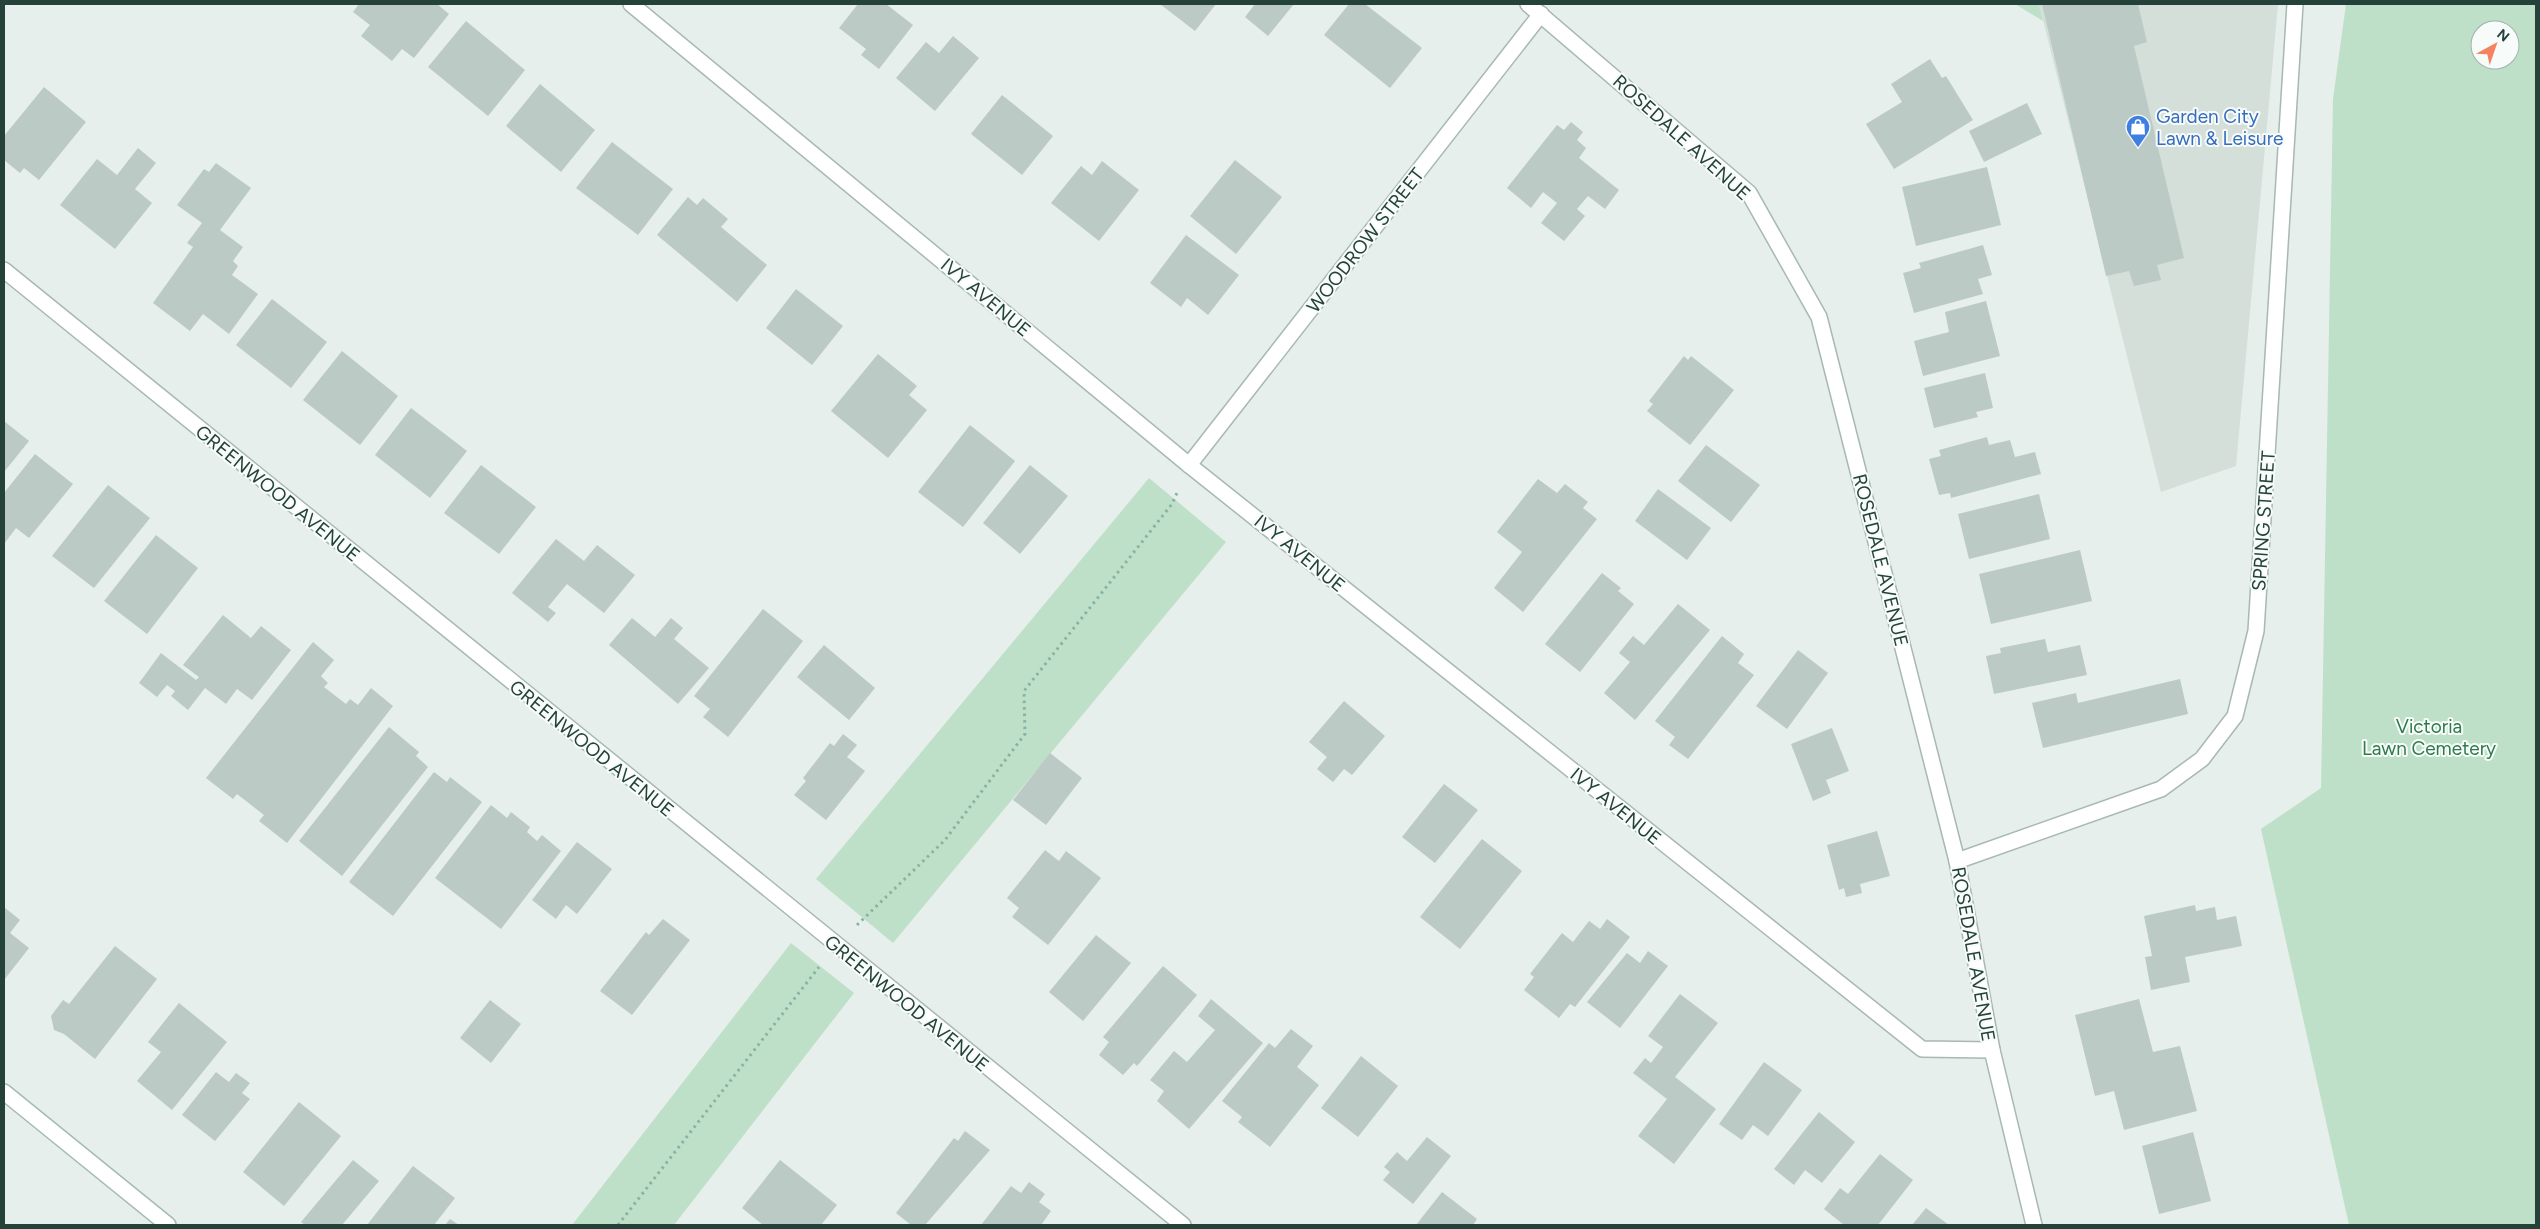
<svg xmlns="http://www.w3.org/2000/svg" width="2540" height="1229" font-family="Figtree,sans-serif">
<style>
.built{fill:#d4dfda}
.green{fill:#bfe0c8;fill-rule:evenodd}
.building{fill:#bbcac4}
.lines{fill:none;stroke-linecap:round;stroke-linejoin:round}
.street-casing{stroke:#a8b8b2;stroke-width:18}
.secondary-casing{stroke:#a4bbb3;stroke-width:18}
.path{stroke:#86b3a5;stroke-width:3;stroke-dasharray:2.5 4;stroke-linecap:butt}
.street{stroke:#fff;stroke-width:15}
.secondary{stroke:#fff;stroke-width:15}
.labels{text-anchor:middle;stroke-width:4;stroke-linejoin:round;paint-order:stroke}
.shop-label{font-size:19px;fill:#366cbe;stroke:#f7fbf9;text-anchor:start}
.street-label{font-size:19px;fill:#24423a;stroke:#f7fbf9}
.park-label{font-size:19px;fill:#2d7a4b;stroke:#f7fbf9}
</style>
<rect width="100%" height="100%" fill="#e6efeb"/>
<polygon class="built" points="2039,4 2278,4 2236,466 2161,492"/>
<g class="green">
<polygon points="2015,4 2039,4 2043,21"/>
<path d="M2346 4H2536V1225H2349L2261 829 2321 788 2333 99ZM2480 30H2510V60H2480Z"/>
<polygon points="1149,478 1226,542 893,943 816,879"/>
<polygon points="791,943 854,993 674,1225 572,1225"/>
</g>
<g class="building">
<polygon points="359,4 437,4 449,14 414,58 402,49 392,61 361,36 370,25 353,12"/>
<polygon points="858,4 886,4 913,25 879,69 861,55 866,49 839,28"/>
<polygon points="1160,4 1216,4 1195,31"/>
<polygon points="1255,4 1294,4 1268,36 1245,17"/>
<polygon points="1349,4 1365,4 1422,48 1390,88 1324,35"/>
<polygon points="2042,4 2138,4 2147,42 2134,46 2184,258 2157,265 2161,280 2134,286 2129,271 2106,276"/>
<polygon points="466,21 525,70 488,116 428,67"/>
<polygon points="953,36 979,58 935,111 896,78 926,42 939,53"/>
<polygon points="1930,59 1942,78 1946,76 1973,120 1894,169 1866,124 1902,102 1891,84"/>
<polygon points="540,84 595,130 561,172 506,126"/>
<polygon points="44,87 86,122 39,180 24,168 20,173 4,160 4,136"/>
<polygon points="1002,95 1053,136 1022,175 971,134"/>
<polygon points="2027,103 2042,134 1984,162 1969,131"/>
<polygon points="1571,122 1583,132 1577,140 1586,148 1579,158 1619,190 1605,209 1588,196 1577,209 1585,216 1564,241 1541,223 1557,203 1543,192 1531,208 1507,188 1557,125 1564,130"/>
<polygon points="612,142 673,189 638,235 576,188"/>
<polygon points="138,148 156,163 135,189 152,203 115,249 60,205 97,159 117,175"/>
<polygon points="1235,160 1282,197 1236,254 1190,216"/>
<polygon points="1102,161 1139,190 1099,241 1051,203 1081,166 1092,175"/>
<polygon points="216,163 251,188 220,230 243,247 233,261 238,266 232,275 258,294 229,334 203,314 190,331 153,303 193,247 187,243 202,223 177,205 204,169 209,172"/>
<polygon points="1987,167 2001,225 1916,246 1902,187"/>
<polygon points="688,197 697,205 703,198 728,219 721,227 767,265 737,302 657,235"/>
<polygon points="1186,235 1239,275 1208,315 1187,298 1181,307 1150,283"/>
<polygon points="1983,245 1992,275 1978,279 1983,294 1914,313 1903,273 1921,268 1919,263"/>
<polygon points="796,289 843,326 812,365 766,328"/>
<polygon points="272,299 327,342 291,388 236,345"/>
<polygon points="1986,301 2000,356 1923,376 1914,341 1949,332 1945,312"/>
<polygon points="342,351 398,396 360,445 303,400"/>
<polygon points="878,354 917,386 909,395 927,410 888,458 831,411"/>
<polygon points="1684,356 1688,360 1691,356 1734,390 1690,445 1647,411 1653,404 1649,401"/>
<polygon points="1985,373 1993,408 1976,412 1978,417 1934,428 1924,388"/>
<polygon points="411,408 467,451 430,498 375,455"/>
<polygon points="4,421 29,441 4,472"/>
<polygon points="970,425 1015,461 963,527 918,492"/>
<polygon points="1987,437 1989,445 2010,440 2015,457 2035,452 2041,474 1951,498 1950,493 1939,495 1929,459 1941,456 1939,450"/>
<polygon points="1706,445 1760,485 1731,522 1678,481"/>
<polygon points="35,454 73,484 29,538 16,528 4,544 4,493"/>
<polygon points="481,465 536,507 499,554 444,513"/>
<polygon points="1030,465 1068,496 1020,554 983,523"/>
<polygon points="1538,479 1557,493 1565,484 1588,502 1583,508 1597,519 1523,612 1494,588 1522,552 1497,532"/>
<polygon points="108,485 150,518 94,588 52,556"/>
<polygon points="1658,489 1711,528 1687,560 1635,521"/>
<polygon points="2039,494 2050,539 1969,559 1958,514"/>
<polygon points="156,535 198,568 147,634 104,601"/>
<polygon points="556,539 584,561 597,545 635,575 604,613 567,584 548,607 556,613 548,622 512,593"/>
<polygon points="2080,550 2092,601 1991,624 1979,574"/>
<polygon points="1602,573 1621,588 1618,591 1634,604 1580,672 1545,644"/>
<polygon points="1678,604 1710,630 1635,720 1604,693 1630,662 1619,653 1633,636 1644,645"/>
<polygon points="763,609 803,641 728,737 703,717 710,709 694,696"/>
<polygon points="223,615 251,638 261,626 291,650 252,700 237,689 226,704 205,688 188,710 171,696 175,691 167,685 157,697 139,683 161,653 196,680 199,677 183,665"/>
<polygon points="632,618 655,637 671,618 683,628 674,639 709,668 678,704 609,645"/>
<polygon points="1722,636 1744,654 1738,663 1754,675 1688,759 1669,745 1675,737 1655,721"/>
<polygon points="2045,639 2048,652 2080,645 2087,675 1994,694 1986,656 2001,653 2000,648"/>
<polygon points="313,642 334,660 321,676 328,683 324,687 346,704 350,699 358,705 371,688 393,706 287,843 259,821 264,815 237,794 233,799 206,778"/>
<polygon points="824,645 875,688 849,720 797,677"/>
<polygon points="1798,650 1828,673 1787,729 1756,706"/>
<polygon points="2180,679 2188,714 2043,748 2032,703 2076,693 2078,703"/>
<polygon points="1344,701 1385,736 1352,775 1344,769 1333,782 1317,769 1327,757 1309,742"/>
<polygon points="389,727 419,752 416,756 428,767 342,876 299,841"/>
<polygon points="1832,728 1849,771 1826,780 1831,793 1813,801 1791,744"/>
<polygon points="843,734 857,745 847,757 865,771 826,820 794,795 806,781 803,778 830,743 834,746"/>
<polygon points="1050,753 1082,778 1046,825 1013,800"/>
<polygon points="434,772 447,782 450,777 482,802 393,916 349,882"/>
<polygon points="1444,784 1478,810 1435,863 1402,837"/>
<polygon points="491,805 507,818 511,812 530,827 527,832 537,841 542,835 561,851 501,929 435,878"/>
<polygon points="1877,831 1890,876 1860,884 1862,893 1846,897 1844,888 1839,890 1827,845"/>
<polygon points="1482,839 1522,871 1460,949 1420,917"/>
<polygon points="577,842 612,869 577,914 566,905 556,919 532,900"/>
<polygon points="1045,850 1059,861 1066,851 1101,878 1048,945 1012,917 1019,908 1007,898"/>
<polygon points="2195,905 2196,911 2215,907 2217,920 2236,916 2242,946 2185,957 2190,982 2151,990 2145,957 2152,956 2144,916"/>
<polygon points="4,907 20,920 10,933 29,948 4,980"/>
<polygon points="663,919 690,940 632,1015 600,991 646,932 649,935"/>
<polygon points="1607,919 1630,937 1575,1007 1570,1004 1559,1018 1524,990 1534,977 1530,974 1562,933 1573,942 1589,921 1600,929"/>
<polygon points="1096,935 1131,963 1083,1021 1049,992"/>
<polygon points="115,946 157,979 95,1059 64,1034 54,1030 51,1016 63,1000 69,1004"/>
<polygon points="1648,951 1668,966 1620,1028 1587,1002 1627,953 1640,963"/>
<polygon points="1163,966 1197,995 1137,1066 1134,1063 1123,1075 1099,1055 1109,1042 1103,1037"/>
<polygon points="1680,994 1718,1023 1675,1077 1716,1109 1674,1164 1638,1136 1667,1099 1633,1073 1645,1058 1651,1063 1663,1047 1648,1036"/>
<polygon points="1211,999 1263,1043 1189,1129 1157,1101 1164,1091 1150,1080 1174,1051 1187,1062 1215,1030 1198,1016"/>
<polygon points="2139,999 2153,1052 2180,1046 2197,1111 2124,1130 2114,1091 2095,1096 2075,1015"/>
<polygon points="490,1000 521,1024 491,1063 460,1038"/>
<polygon points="179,1003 227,1042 172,1110 137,1081 161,1052 148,1042"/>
<polygon points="1291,1029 1313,1046 1297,1067 1319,1085 1270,1147 1238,1122 1242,1117 1222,1101 1269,1043 1275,1048"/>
<polygon points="1361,1056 1398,1086 1358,1137 1321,1108"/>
<polygon points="1764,1062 1802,1090 1768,1136 1753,1125 1742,1140 1719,1124"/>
<polygon points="216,1072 229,1082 236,1073 250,1083 242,1093 250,1099 215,1141 182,1115"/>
<polygon points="299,1102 341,1136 284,1206 243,1172"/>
<polygon points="1819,1112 1855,1142 1822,1183 1805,1170 1794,1185 1774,1169"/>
<polygon points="965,1131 990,1150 925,1225 911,1225 896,1213 954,1138 958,1141"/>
<polygon points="2193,1132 2211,1201 2159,1214 2142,1146"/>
<polygon points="1427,1137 1451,1156 1413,1204 1383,1180 1390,1172 1384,1167 1397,1152 1407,1161"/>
<polygon points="1880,1154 1913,1180 1878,1225 1844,1225 1824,1209 1840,1188 1848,1194"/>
<polygon points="353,1160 379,1181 342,1225 305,1225 301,1222"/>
<polygon points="780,1160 837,1205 821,1225 763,1225 742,1208"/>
<polygon points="413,1166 455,1198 434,1225 367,1225"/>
<polygon points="1029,1182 1045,1194 1039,1202 1051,1211 1041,1225 981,1225 1011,1186 1021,1193"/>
<polygon points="1442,1192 1477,1219 1473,1225 1416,1225"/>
<polygon points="1926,1208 1949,1225 1912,1225"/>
<polygon points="450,1219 459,1225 445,1225"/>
</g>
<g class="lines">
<defs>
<g id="street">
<polyline points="631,4 1189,465 1922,1049 1992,1050"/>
<polyline points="1528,4 1749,193 1819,317 1957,861 1992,1050 2034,1225"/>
<polyline points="4,270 1183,1225"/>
<polyline points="1189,465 1541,14"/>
<polyline points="1957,861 2161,789 2202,759 2235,716 2256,631 2295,4"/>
</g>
<polyline id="secondary" points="4,1092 168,1225"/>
</defs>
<use href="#street" class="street-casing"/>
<use href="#secondary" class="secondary-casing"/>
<g class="path">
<polyline points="857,925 945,840 1025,734 1024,691 1172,504 1177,493"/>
<polyline points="618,1225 819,967"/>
</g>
<use href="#street" class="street"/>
<use href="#secondary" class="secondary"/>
</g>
<defs>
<symbol id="shop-pin" viewBox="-11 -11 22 30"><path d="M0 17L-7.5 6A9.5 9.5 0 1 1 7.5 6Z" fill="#3f7fe0" stroke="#f7fbf9"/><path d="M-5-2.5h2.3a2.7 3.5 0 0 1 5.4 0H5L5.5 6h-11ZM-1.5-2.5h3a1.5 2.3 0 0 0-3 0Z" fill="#fff"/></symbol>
</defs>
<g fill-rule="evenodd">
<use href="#shop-pin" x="2124" y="113" width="28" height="38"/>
</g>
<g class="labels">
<g class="shop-label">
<text x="2156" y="123">Garden City<tspan x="2156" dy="22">Lawn &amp; Leisure</tspan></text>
</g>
<g class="street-label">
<text transform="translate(1682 137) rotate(42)" y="7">ROSEDALE AVENUE</text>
<text transform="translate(1365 240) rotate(-52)" y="7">WOODROW STREET</text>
<text transform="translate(986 297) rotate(40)" y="7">IVY AVENUE</text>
<text transform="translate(278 493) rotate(39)" y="7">GREENWOOD AVENUE</text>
<text transform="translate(2263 521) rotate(-86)" y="7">SPRING STREET</text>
<text transform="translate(1300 553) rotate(39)" y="7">IVY AVENUE</text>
<text transform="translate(1881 560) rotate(76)" y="7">ROSEDALE AVENUE</text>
<text transform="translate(592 748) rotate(39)" y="7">GREENWOOD AVENUE</text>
<text transform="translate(1616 806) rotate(39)" y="7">IVY AVENUE</text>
<text transform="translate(1974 954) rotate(80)" y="7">ROSEDALE AVENUE</text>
<text transform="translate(907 1003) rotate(39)" y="7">GREENWOOD AVENUE</text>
</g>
<g class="park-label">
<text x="2429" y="733">Victoria<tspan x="2429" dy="22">Lawn Cemetery</tspan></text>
</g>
</g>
<rect width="2540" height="1229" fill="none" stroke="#24423a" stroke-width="10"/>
<g transform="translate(2495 45) rotate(40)"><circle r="24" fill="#f7fbf9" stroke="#a3b1ad"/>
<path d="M0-4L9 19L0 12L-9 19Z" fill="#f4845f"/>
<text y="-8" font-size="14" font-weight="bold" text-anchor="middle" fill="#24423a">N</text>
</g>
</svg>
